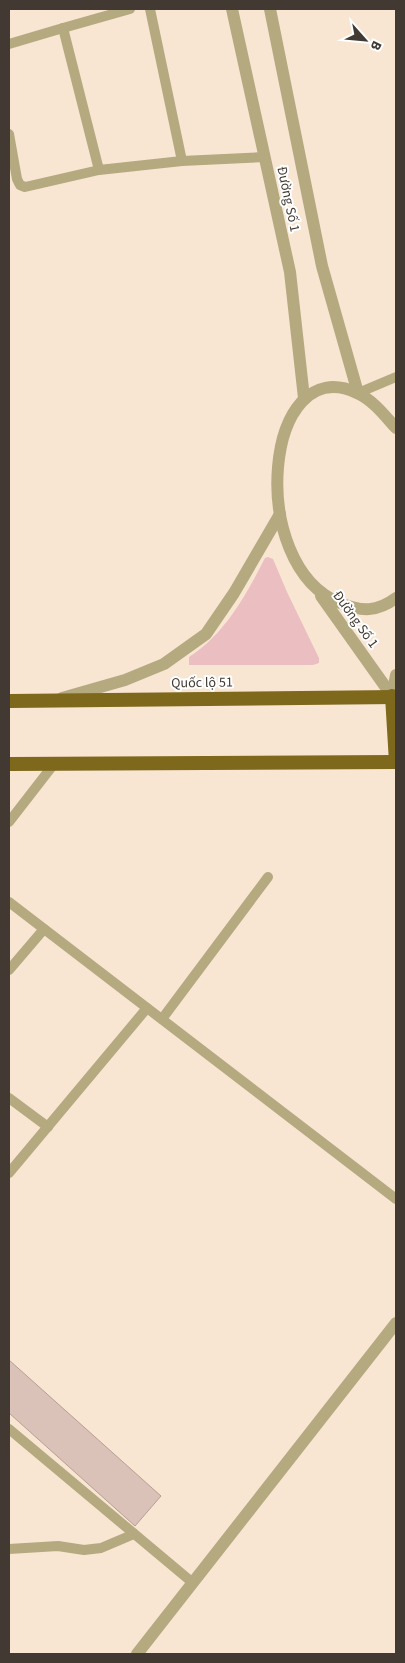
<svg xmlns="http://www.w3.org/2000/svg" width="405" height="1663" font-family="'Source Sans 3',sans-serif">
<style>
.green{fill:#ebbfc1}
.building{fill:#dbc2b8;stroke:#b69e95}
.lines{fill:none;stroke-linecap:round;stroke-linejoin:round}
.service{stroke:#b5a980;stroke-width:10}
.minor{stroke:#b5a980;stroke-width:12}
.tertiary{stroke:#b5a980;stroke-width:12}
.trunk{stroke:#7d681c;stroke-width:14}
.labels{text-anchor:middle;stroke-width:4;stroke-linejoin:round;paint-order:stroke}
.street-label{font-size:14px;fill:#413932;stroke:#fff}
</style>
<rect width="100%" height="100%" fill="#f8e6d3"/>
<path class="green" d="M268 557 273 559 287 592 319 658V663L313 665H189V657C225 634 246 595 265 558Z"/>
<polygon class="building" points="9,1360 161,1496 135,1526 9,1413"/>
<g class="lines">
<g class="service">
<polyline points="130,9 63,28 99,170 182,161 265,157"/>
<polyline points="150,9 182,161"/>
<polyline points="9,44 63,28"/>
<polyline points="9,134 17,179 20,185 25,187 99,170"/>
<polyline points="358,393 396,377"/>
<polyline points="9,822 54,764"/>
<polyline points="9,902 396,1199"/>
<polyline points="9,970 44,929"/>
<polyline points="162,1019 268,877"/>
<polyline points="9,1098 48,1127"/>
<polyline points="9,1173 147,1008"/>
<polyline points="9,1429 193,1583"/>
<polyline points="9,1549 58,1546 84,1550 101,1548 134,1534"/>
</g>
<polyline class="minor" points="137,1654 396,1323"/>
<g class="tertiary">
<polyline points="232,9 290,272 304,398"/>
<polyline points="270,9 322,266 358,393"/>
<path d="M396 428C385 416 373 400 357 393 264 349 245 565 340 603 362 612 377 612 396 598"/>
<polyline points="321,596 392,696"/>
<polyline points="392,696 396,675"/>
<polyline points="62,698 125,680 164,664 206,634 234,593 280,514"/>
</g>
<g class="trunk">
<polyline points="392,696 396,762"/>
<polyline points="9,701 396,697"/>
<polyline points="9,764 396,762"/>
</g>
</g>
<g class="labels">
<g class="street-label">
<text transform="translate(289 199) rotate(78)" y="5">Đường Số 1</text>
<text transform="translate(356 619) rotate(54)" y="5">Đường Số 1</text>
<text transform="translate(202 682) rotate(-1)" y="5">Quốc lộ 51</text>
</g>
</g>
<rect width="405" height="1663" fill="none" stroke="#413932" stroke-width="20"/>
<g transform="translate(365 40) rotate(117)" stroke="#ffffff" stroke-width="4" paint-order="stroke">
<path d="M0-4L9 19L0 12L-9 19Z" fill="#413932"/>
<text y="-8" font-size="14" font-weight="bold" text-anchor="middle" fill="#413932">B</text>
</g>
</svg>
